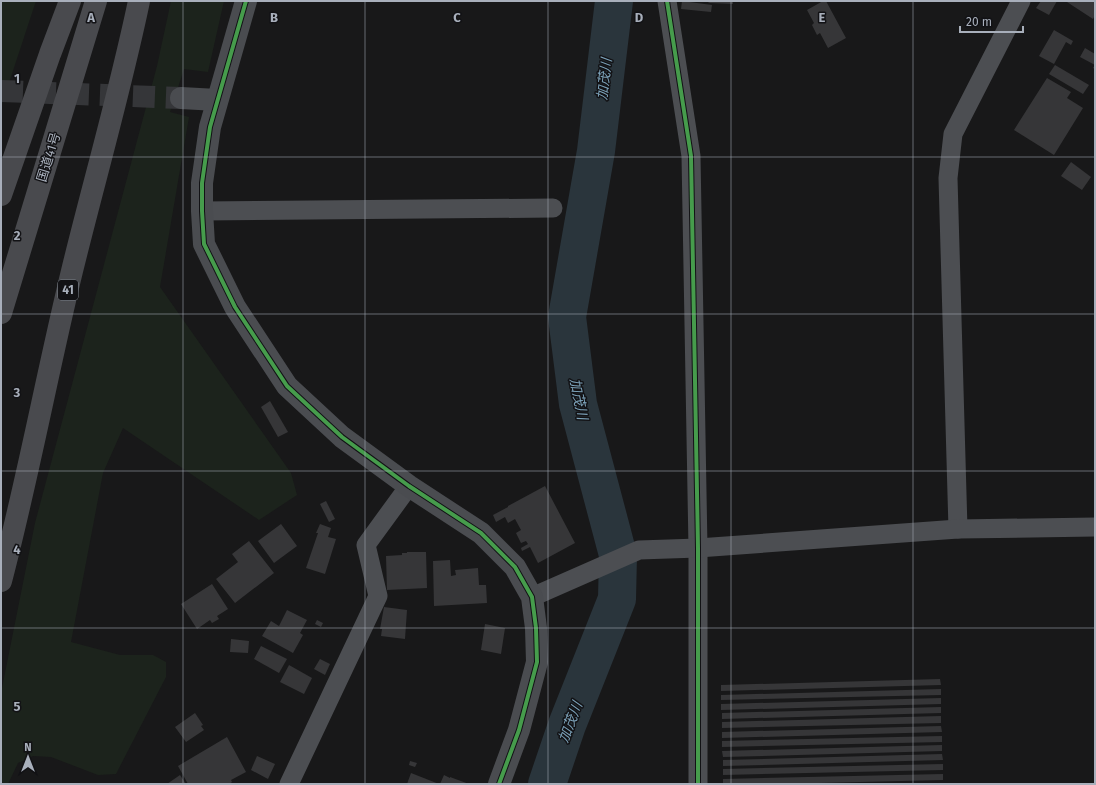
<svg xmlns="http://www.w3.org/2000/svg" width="1096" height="785" font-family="'Fira Sans','Noto Sans JP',sans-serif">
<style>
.green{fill:#1c231c}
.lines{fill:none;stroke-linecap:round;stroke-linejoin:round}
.river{stroke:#2a353c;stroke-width:38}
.building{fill:#363638}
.secondary-tunnel{stroke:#353639;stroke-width:22;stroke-dasharray:22 11;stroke-linecap:butt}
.street{stroke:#4c4e52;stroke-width:19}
.secondary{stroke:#4a4c50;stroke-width:22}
.highway{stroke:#494a4e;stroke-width:22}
.cycleway-casing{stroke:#121215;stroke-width:6}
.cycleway{stroke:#469c4c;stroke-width:4}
.grid{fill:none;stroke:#a8afbb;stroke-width:1;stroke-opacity:0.55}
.labels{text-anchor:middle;stroke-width:3;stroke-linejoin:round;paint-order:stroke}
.shield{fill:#121215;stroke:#7b8089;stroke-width:1}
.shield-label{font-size:12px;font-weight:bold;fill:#a8afbb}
.street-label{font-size:13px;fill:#a8afbb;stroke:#121215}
.water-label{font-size:14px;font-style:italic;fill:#7ca2b9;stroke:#121215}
.grid-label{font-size:13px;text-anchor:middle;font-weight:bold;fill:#a8afbb;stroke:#121215;stroke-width:3;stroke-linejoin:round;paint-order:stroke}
</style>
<rect width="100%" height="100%" fill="#181819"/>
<g class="green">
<polygon points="1,1 36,1 1,107"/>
<polygon points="171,1 224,1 208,72 184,69 170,112 189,117 160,287 291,473 297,495 259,520 123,428 103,473 71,642 120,655 153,655 166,662 166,677 116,774 98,775 51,757 33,756 18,763 8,784 1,784 1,693 35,523 157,66"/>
</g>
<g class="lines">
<polyline class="river" points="547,784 567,725 617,599 618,555 578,404 567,317 596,151 614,1"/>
</g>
<g class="building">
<polygon points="682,1 712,5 711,12 681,9"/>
<polygon points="705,1 733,1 733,4 710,3"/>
<polygon points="823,1 826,1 846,38 828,48 820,33 817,35 812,25 814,23 807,10"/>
<polygon points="1041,1 1057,1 1049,15 1036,8"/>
<polygon points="1068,1 1095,1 1095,15 1093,19 1067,2"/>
<polygon points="1054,30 1073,41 1071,45 1066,42 1054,64 1039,56"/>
<polygon points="1085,48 1095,54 1095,69 1093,68 1095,65 1080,57"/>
<polygon points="1055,65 1089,85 1083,94 1049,74"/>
<polygon points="1047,78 1071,92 1067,98 1083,108 1054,155 1014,130"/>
<polygon points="1071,162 1091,177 1082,190 1061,176"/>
<polygon points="270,401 288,432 278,437 261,407"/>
<polygon points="545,486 575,543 538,563 530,547 522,551 521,548 528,544 526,541 521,543 516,533 521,530 515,519 508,523 505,517 496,522 493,515 508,507 508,506"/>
<polygon points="326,501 335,519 329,522 320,504"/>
<polygon points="281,524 297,546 274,563 258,541"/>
<polygon points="320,524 331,528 328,537 336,539 325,574 306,568 318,533 316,533"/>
<polygon points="249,541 274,573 235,603 216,579 238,562 232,554"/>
<polygon points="407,552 426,552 427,588 387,590 386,556 402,555 402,553 407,553"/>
<polygon points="450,560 451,576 456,575 455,570 478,568 479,585 486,585 487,603 434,606 433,561"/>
<polygon points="212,584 228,609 217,616 219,619 212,623 210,620 197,629 181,604"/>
<polygon points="384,607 407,610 405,639 381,636 382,629 380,629"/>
<polygon points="287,610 307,620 300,633 303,635 293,653 262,636 271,621 279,626"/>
<polygon points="317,620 323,623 321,627 315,624"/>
<polygon points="485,624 505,628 501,654 481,650"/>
<polygon points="231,639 249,641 248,653 230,652"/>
<polygon points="261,646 287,659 279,673 254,659"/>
<polygon points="320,659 330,664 325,675 314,669"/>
<polygon points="289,665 312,678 304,694 280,682"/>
<polygon points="940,679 941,685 721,691 721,685"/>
<polygon points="941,689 941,695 721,700 721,695"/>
<polygon points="941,698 941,704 721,710 721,704"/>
<polygon points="941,707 941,713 722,719 722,713"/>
<polygon points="195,713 203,725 201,726 204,730 186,742 175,727"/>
<polygon points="941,716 941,723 722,728 722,722"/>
<polygon points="941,726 942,732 722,738 722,732"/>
<polygon points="942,736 942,742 722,747 722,741"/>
<polygon points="227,737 246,772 231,780 232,782 229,784 188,784 178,766"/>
<polygon points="942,745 942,751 723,757 722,751"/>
<polygon points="942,754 943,760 723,766 723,760"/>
<polygon points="257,756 275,764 268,779 251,770"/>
<polygon points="410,761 417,763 415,767 409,765"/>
<polygon points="943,764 943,770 723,775 723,769"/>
<polygon points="411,773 439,784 407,784"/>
<polygon points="943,774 943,780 778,784 723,784 723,779"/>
<polygon points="180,775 186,784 167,784"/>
<polygon points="444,775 450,778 450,777 469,784 440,784"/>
</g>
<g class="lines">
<polyline class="secondary-tunnel" points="1,91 181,98"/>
<g class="street">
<polyline points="667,1 691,156 698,548 698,784"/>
<polyline points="202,211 553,208"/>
<polyline points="958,529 948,178 953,134 1021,1"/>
<polyline points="532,597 639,550 698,548 958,529 1095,527"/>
<polyline points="289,784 378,596 366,545 409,486"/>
</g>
<g class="secondary">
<polyline points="246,1 210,127 202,183 202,211 204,244 235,307 287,386 342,437 409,486 481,533 515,567 532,597 536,628 537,662 519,730 499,784"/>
<polyline points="181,98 217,100"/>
</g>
<g class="highway">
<polyline points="1,195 50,54 70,1"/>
<polyline points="1,313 96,1"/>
<path d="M1 581C28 478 47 374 72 271 94 181 120 92 139 1"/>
</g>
<defs>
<g id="cycleway">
<polyline points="246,1 210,127 202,183 202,211 204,244 235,307 287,386 342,437 409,486 481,533 515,567 532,597 536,628 537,662 519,730 499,784"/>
<polyline points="667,1 691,156 698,548 698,784"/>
</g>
</defs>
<use href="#cycleway" class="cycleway-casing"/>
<use href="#cycleway" class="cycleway"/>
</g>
<path class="grid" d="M183 1V784M365 1V784M548 1V784M731 1V784M913 1V784M1 157H1095M1 314H1095M1 471H1095M1 628H1095"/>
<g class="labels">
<rect class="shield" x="58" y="280" width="20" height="20" rx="3"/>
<g class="shield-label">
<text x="68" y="294">41</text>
</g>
<g class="street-label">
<text transform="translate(48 157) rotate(-73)" y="5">国道41号</text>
</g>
<g class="water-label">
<text transform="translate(604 79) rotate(-83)" y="5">加茂川</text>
<text transform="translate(579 399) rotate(79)" y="5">加茂川</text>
<text transform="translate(570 722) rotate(-69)" y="5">加茂川</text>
</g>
</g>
<g class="grid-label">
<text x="91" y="22">A</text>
<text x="274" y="22">B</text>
<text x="457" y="22">C</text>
<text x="639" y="22">D</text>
<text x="822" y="22">E</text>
<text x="17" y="83">1</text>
<text x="17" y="240">2</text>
<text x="17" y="397">3</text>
<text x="17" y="554">4</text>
<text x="17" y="711">5</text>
</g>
<rect width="1096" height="785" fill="none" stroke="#a8afbb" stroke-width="4"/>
<g transform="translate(28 757)" stroke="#121215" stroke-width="3" paint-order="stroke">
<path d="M0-3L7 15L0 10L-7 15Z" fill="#a8afbb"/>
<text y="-6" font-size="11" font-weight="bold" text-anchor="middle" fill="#a8afbb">N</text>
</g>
<path d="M960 26v6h63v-6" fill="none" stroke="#a8afbb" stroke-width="2"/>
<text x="966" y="26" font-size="12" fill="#a8afbb" stroke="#121215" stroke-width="3" paint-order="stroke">20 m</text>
</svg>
